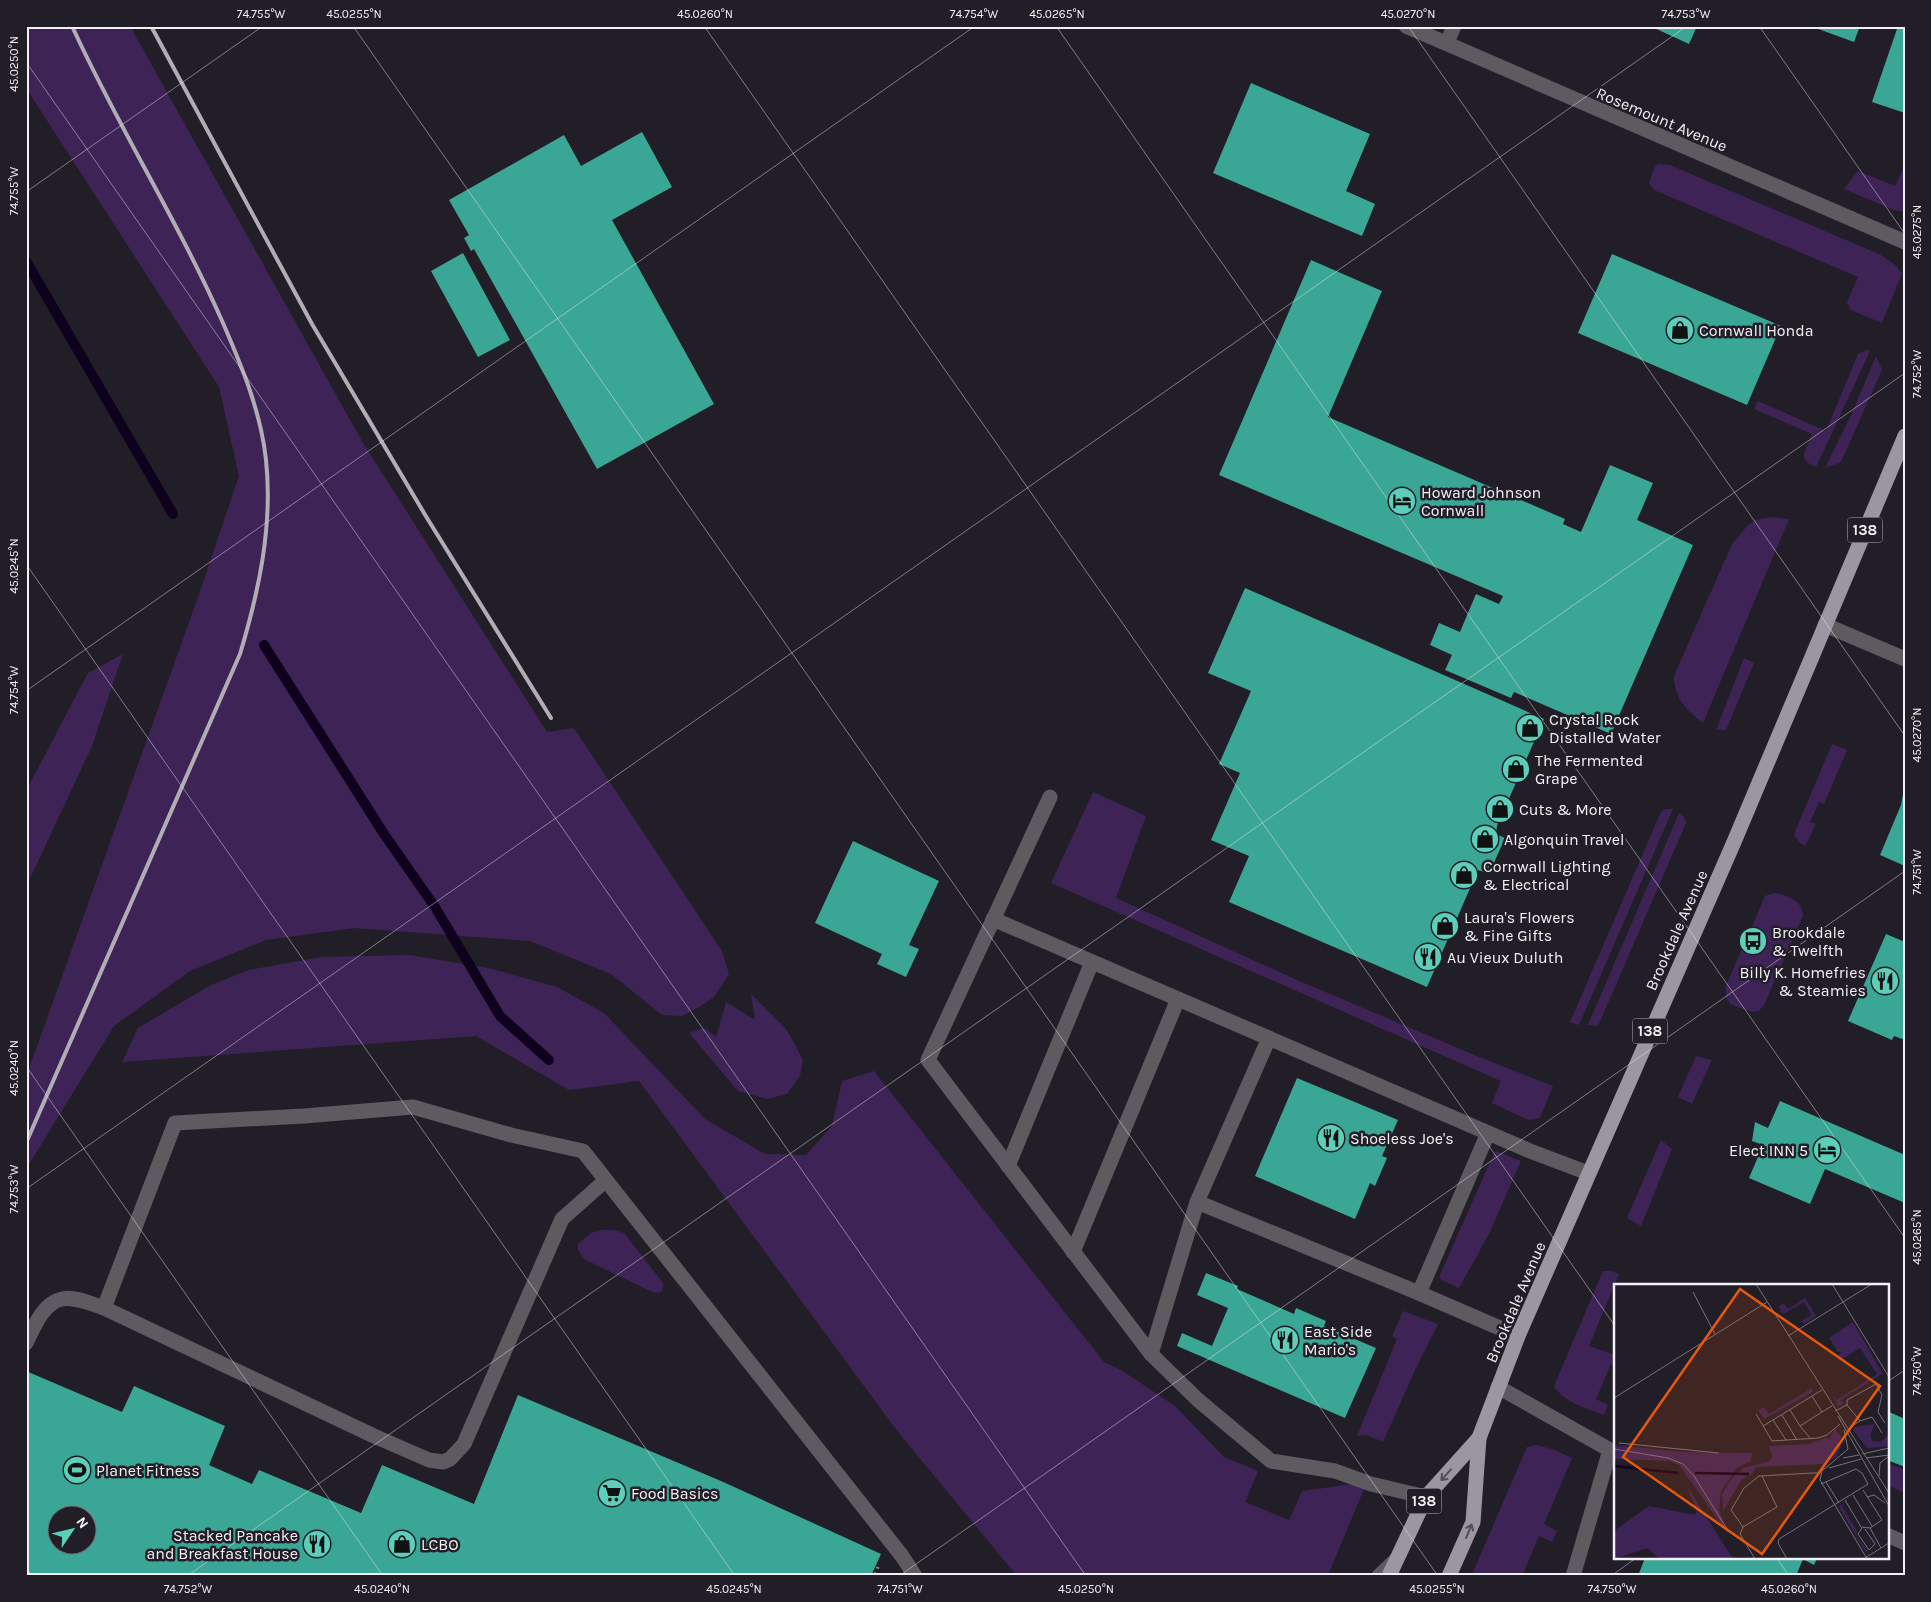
<svg xmlns="http://www.w3.org/2000/svg" width="1931" height="1602" font-family="Karla,sans-serif">
<style>
.green{fill:#3e2456}
.lines{fill:none;stroke-linecap:round;stroke-linejoin:round}
.stream{stroke:#0f001e;stroke-width:10}
.building{fill:#3aa695;fill-rule:evenodd}
.path{stroke:#918e96;stroke-width:3;stroke-dasharray:4 4;stroke-linecap:butt}
.minor{stroke:#5d5b60;stroke-width:15}
.major{stroke:#9b96a1;stroke-width:15}
.rail{stroke:#b1adb5;stroke-width:4}
.oneway{stroke:#524e58}
.ticks{fill:none;stroke:#f3f0f7;stroke-width:1;stroke-opacity:0.45}
.labels{text-anchor:middle;stroke-width:5;stroke-linejoin:round;paint-order:stroke}
.shield{fill:#221e27;stroke:#b4b1b9;stroke-width:1}
.shield-label{font-size:15px;font-weight:bold;fill:#f3f0f7}
.street-label{font-size:16px;fill:#f3f0f7;stroke:#221e27}
.poi-label{font-size:16px;fill:#f3f0f7;stroke:#221e27;text-anchor:start}
.inset-river{fill:none;stroke:#0f001e;stroke-width:2.5}
.inset-road{fill:none;stroke:#76727a;stroke-width:1}
.view{fill:#e8590c;fill-opacity:0.15;stroke:#e8590c;stroke-width:2.5}
.inset-edge{fill:none;stroke:#f3f0f7;stroke-width:2.5}
.neatline{fill:none;stroke:#f3f0f7;stroke-width:2}
.ticks-label{font-size:12px;text-anchor:middle;fill:#f3f0f7}
</style>
<rect width="100%" height="100%" fill="#221e27"/>
<g class="green">
<polygon points="26,26 130,26 363,443 547,732 574,728 722,951 729,974 714,997 699,1007 682,1016 662,1015 611,974 530,941 354,928 266,940 190,971 114,1026 26,1169 26,1077 197,600 239,476 219,387 26,88"/>
<polygon points="1658,164 1670,165 1881,255 1895,265 1902,273 1882,323 1851,310 1847,302 1858,277 1654,190 1649,183 1654,168"/>
<polygon points="1905,165 1905,212 1894,210 1844,189 1858,171 1895,186"/>
<polygon points="1866,350 1870,351 1816,467 1808,463 1805,459 1804,453 1812,434 1754,409 1758,401 1826,431 1858,354"/>
<polygon points="1876,356 1882,370 1841,462 1825,468 1852,413"/>
<path d="M1772 517 1789 519 1703 723C1686 710 1674 698 1674 676L1732 544 1748 525 1755 520Z"/>
<polygon points="123,654 92,746 26,887 26,791 88,673"/>
<polygon points="1744,658 1754,663 1726,730 1716,730"/>
<polygon points="1832,744 1847,750 1824,804 1819,802 1810,822 1816,824 1805,846 1799,842 1794,834"/>
<polygon points="1093,792 1146,816 1116,898 1297,980 1479,1057 1553,1086 1540,1118 1528,1120 1492,1103 1501,1081 1051,883"/>
<polygon points="1666,809 1673,809 1579,1025 1570,1022 1661,812"/>
<polygon points="1679,813 1684,817 1686,823 1598,1026 1588,1025"/>
<path d="M1774 893C1788 895 1803 901 1803 916L1764 1005 1759 1011 1752 1012 1730 1004 1726 997V986L1765 896Z"/>
<polygon points="409,955 488,968 557,987 604,1013 705,1119 765,1154 806,1155 832,1126 842,1081 874,1071 1104,1362 1121,1370 1175,1406 1224,1457 1258,1471 1245,1502 1289,1520 1302,1491 1353,1484 1364,1489 1328,1575 1017,1576 898,1432 639,1081 569,1090 476,1036 122,1062 138,1028 211,985 249,970 322,957"/>
<polygon points="751,994 787,1030 803,1060 800,1076 787,1094 767,1099 738,1091 689,1033 705,1028 716,1037 726,1002 755,1020"/>
<polygon points="1696,1056 1712,1060 1692,1104 1678,1097"/>
<polygon points="1661,1140 1672,1149 1641,1226 1627,1218"/>
<polygon points="1496,1151 1521,1161 1490,1232 1459,1288 1440,1279 1440,1275 1494,1153"/>
<polygon points="600,1230 613,1230 624,1233 663,1283 662,1291 658,1293 652,1292 584,1259 578,1250 578,1244 591,1233"/>
<path d="M1603 1271H1611L1619 1274 1589 1346 1615 1355V1365L1611 1364 1596 1399 1608 1405 1604 1415C1587 1408 1564 1403 1554 1386Z"/>
<polygon points="1403,1311 1438,1324 1416,1368 1383,1442 1367,1435 1357,1436 1397,1339 1392,1336"/>
<polygon points="1536,1445 1552,1449 1572,1458 1544,1524 1557,1531 1552,1542 1539,1536 1522,1576 1475,1576 1473,1572 1527,1447"/>
<polygon points="1887,1463 1905,1470 1905,1493 1887,1485"/>
</g>
<g class="lines">
<g class="stream">
<polyline points="26,261 173,514"/>
<polyline points="264,645 384,834 435,907 500,1016 549,1060"/>
</g>
</g>
<g class="building">
<polygon points="1650,26 1697,26 1689,44"/>
<polygon points="1810,26 1860,26 1854,42"/>
<polygon points="1898,26 1905,26 1905,113 1872,102"/>
<polygon points="1251,83 1370,134 1346,191 1375,204 1362,236 1213,173"/>
<polygon points="642,132 672,187 612,220 714,404 597,469 474,249 471,251 464,238 469,235 449,200 564,135 581,166"/>
<polygon points="463,253 510,340 478,357 431,271"/>
<polygon points="1612,254 1781,326 1747,405 1578,333"/>
<polygon points="1311,260 1382,291 1328,417 1565,519 1563,524 1581,532 1610,465 1653,483 1637,520 1693,545 1611,734 1514,692 1511,698 1445,670 1452,655 1430,645 1439,623 1460,632 1476,594 1499,604 1503,596 1219,475"/>
<polygon points="1245,588 1544,719 1497,826 1496,834 1505,838 1489,874 1478,870 1427,987 1229,902 1249,856 1211,840 1240,773 1219,764 1251,691 1208,673"/>
<polygon points="1904,789 1905,789 1905,866 1880,855 1901,805"/>
<polygon points="853,841 939,881 909,945 919,949 906,977 877,964 882,954 815,923"/>
<polygon points="1886,934 1905,942 1905,1040 1894,1036 1892,1040 1848,1021"/>
<polygon points="1297,1078 1398,1120 1382,1156 1387,1158 1375,1186 1370,1183 1355,1219 1255,1176"/>
<polygon points="1780,1101 1905,1155 1905,1203 1825,1169 1810,1204 1749,1178 1763,1145 1752,1141 1755,1122 1768,1128"/>
<polygon points="1206,1273 1238,1286 1237,1289 1294,1314 1296,1308 1326,1321 1324,1326 1376,1348 1345,1418 1177,1346 1182,1333 1212,1346 1228,1308 1197,1295"/>
<path d="M26 1371 122 1412 134 1386 225 1426 209 1465 252 1484 259 1470 361 1513 382 1465 474 1504 518 1395 721 1481 881 1554 871 1576H26ZM58 1514H88V1544H58Z"/>
<polygon points="1887,1411 1905,1419 1905,1467 1887,1460"/>
<polygon points="1645,1558 1817,1558 1814,1565 1803,1559 1796,1576 1638,1576"/>
</g>
<g class="lines">
<polyline class="path" points="874,1576 878,1567"/>
<g class="minor">
<polyline points="1406,26 1905,242"/>
<polyline points="1447,43 1454,26"/>
<polyline points="1825,625 1905,659"/>
<polyline points="1050,797 928,1060 1151,1354 1198,1400 1271,1461 1335,1471 1371,1484 1426,1497"/>
<polyline points="993,919 1530,1151 1588,1173"/>
<polyline points="1269,1038 1197,1202 1419,1293"/>
<polyline points="1488,1133 1419,1293 1518,1336"/>
<polyline points="1008,1166 1092,962"/>
<polyline points="606,1180 562,1219 464,1444 450,1459 443,1462 429,1460 374,1436 104,1308 175,1123 304,1116 413,1107 511,1135 583,1151 902,1556 915,1576"/>
<polyline points="1073,1252 1178,999"/>
<path d="M26 1343C34 1327 43 1303 62 1299 75 1296 92 1304 104 1308"/>
<polyline points="1151,1354 1197,1202"/>
<polyline points="1498,1387 1610,1450 1573,1576"/>
<polyline points="1887,1535 1905,1543"/>
<polyline points="1379,1576 1396,1560"/>
</g>
<g class="major">
<polyline points="1389,1576 1426,1497 1479,1438"/>
<polyline points="1449,1576 1473,1522 1479,1438 1518,1336 1734,842 1905,436"/>
</g>
<g class="rail">
<polyline points="151,26 312,324 427,518 551,718"/>
<path d="M26 1143 240 654C259 591 273 525 266 460 261 412 242 367 223 323 178 221 118 127 72 26"/>
</g>
</g>
<defs><path id="oneway-shaft" d="M-6 0H5M1.5-3L5.5 0L1.5 3" fill="none" stroke-width="1.6" stroke-linecap="round" stroke-linejoin="round" transform="scale(1.25)"/></defs>
<g class="oneway">
<use href="#oneway-shaft" transform="translate(1446 1475) rotate(132)"/>
<use href="#oneway-shaft" transform="translate(1469 1531) rotate(-67)"/>
</g>
<path class="ticks" d="M353 26 1438 1576M704 26 1615 1326M1056 26 1905 1238M1408 26 1905 736M1759 26 1905 234M26 62 1086 1576M26 192 263 26M26 564 735 1576M26 691 975 26M26 1066 383 1576M26 1189 1687 26M1887 1382 1905 1370M1777 1558 1789 1576M26 1568 32 1576M187 1576 1905 373M899 1576 1905 871M1611 1576 1636 1558"/>
<defs>
<symbol id="shop-disc" viewBox="-11 -11 22 22"><circle r="9.5" fill="#5cceba" stroke="#221e27"/><path d="M-5-2.5h2.3a2.7 3.5 0 0 1 5.4 0H5L5.5 6h-11ZM-1.5-2.5h3a1.5 2.3 0 0 0-3 0Z" fill="#111"/></symbol>
<symbol id="hotel-disc" viewBox="-11 -11 22 22"><circle r="9.5" fill="#5cceba" stroke="#221e27"/><path d="M-6-4.5h1.5V1H6V5H4.5V3h-9V5H-6ZM-4 0a1.8 1.8 0 1 1 3.6 0ZM.5 0V-2.5h3Q6-2.5 6 0Z" fill="#111"/></symbol>
<symbol id="bus-disc" viewBox="-11 -11 22 22"><circle r="9.5" fill="#5cceba" stroke="#221e27"/><path d="M-5-6H5V4H4V6H2V4H-2V6H-4V4H-5ZM-3.5-4V0h7V-4ZM-3.5 1.2v1.5H-2V1.2ZM2 1.2v1.5H3.5V1.2Z" fill="#111"/></symbol>
<symbol id="restaurant-disc" viewBox="-11 -11 22 22"><circle r="9.5" fill="#5cceba" stroke="#221e27"/><path d="M-5-6h1v4h1v-4h1v4h1v-4h1v5L-1.5 .5V6h-2V.5L-5-1ZM5-6V6H3V1.5H1.5Q1.5-4 5-6Z" fill="#111"/></symbol>
<symbol id="stadium-disc" viewBox="-11 -11 22 22"><circle r="9.5" fill="#5cceba" stroke="#221e27"/><path d="M0-5a6.5 5 0 1 0 0 10a6.5 5 0 1 0 0-10ZM-3.5-1.8h7v3.6h-7Z" fill="#111"/></symbol>
<symbol id="supermarket-disc" viewBox="-11 -11 22 22"><circle r="9.5" fill="#5cceba" stroke="#221e27"/><path d="M-6-5.5h2.5l.6 2H6L4.5 2H-2.5L-4.4-4H-6ZM-1.5 3.2a1.3 1.3 0 1 0 .1 0ZM3 3.2a1.3 1.3 0 1 0 .1 0Z" fill="#111"/></symbol>
</defs>
<g fill-rule="evenodd">
<use href="#shop-disc" x="1664" y="314" width="32" height="32"/>
<use href="#hotel-disc" x="1386" y="485" width="32" height="32"/>
<use href="#shop-disc" x="1514" y="712" width="32" height="32"/>
<use href="#shop-disc" x="1500" y="753" width="32" height="32"/>
<use href="#shop-disc" x="1484" y="793" width="32" height="32"/>
<use href="#shop-disc" x="1469" y="823" width="32" height="32"/>
<use href="#shop-disc" x="1448" y="859" width="32" height="32"/>
<use href="#shop-disc" x="1429" y="910" width="32" height="32"/>
<use href="#bus-disc" x="1737" y="925" width="32" height="32"/>
<use href="#restaurant-disc" x="1412" y="941" width="32" height="32"/>
<use href="#restaurant-disc" x="1869" y="965" width="32" height="32"/>
<use href="#restaurant-disc" x="1315" y="1122" width="32" height="32"/>
<use href="#hotel-disc" x="1811" y="1134" width="32" height="32"/>
<use href="#restaurant-disc" x="1269" y="1324" width="32" height="32"/>
<use href="#stadium-disc" x="61" y="1454" width="32" height="32"/>
<use href="#supermarket-disc" x="596" y="1477" width="32" height="32"/>
<use href="#restaurant-disc" x="301" y="1528" width="32" height="32"/>
<use href="#shop-disc" x="386" y="1528" width="32" height="32"/>
</g>
<g class="labels">
<g class="shield">
<rect x="1847.5" y="517.5" width="35" height="25" rx="4"/>
<rect x="1632.5" y="1018.5" width="35" height="25" rx="4"/>
<rect x="1406.5" y="1488.5" width="35" height="25" rx="4"/>
</g>
<g class="shield-label">
<text x="1865" y="535">138</text>
<text x="1650" y="1036">138</text>
<text x="1424" y="1506">138</text>
</g>
<g class="street-label">
<text transform="translate(1662 119) rotate(23)" y="6">Rosemount Avenue</text>
<text transform="translate(1676 930) rotate(-66)" y="6">Brookdale Avenue</text>
<text transform="translate(1515 1302) rotate(-67)" y="6">Brookdale Avenue</text>
</g>
<g class="poi-label">
<text x="1699" y="336">Cornwall Honda</text>
<text x="1421" y="498">Howard Johnson<tspan x="1421" dy="18">Cornwall</tspan></text>
<text x="1549" y="725">Crystal Rock<tspan x="1549" dy="18">Distalled Water</tspan></text>
<text x="1535" y="766">The Fermented<tspan x="1535" dy="18">Grape</tspan></text>
<text x="1519" y="815">Cuts &amp; More</text>
<text x="1504" y="845">Algonquin Travel</text>
<text x="1483" y="872">Cornwall Lighting<tspan x="1483" dy="18">&amp; Electrical</tspan></text>
<text x="1464" y="923">Laura's Flowers<tspan x="1464" dy="18">&amp; Fine Gifts</tspan></text>
<text x="1772" y="938">Brookdale<tspan x="1772" dy="18">&amp; Twelfth</tspan></text>
<text x="1447" y="963">Au Vieux Duluth</text>
<text x="1866" y="978" text-anchor="end">Billy K. Homefries<tspan x="1866" dy="18">&amp; Steamies</tspan></text>
<text x="1350" y="1144">Shoeless Joe's</text>
<text x="1808" y="1156" text-anchor="end">Elect INN 5</text>
<text x="1304" y="1337">East Side<tspan x="1304" dy="18">Mario's</tspan></text>
<text x="96" y="1476">Planet Fitness</text>
<text x="631" y="1499">Food Basics</text>
<text x="298" y="1541" text-anchor="end">Stacked Pancake<tspan x="298" dy="18">and Breakfast House</tspan></text>
<text x="421" y="1550">LCBO</text>
</g>
</g>
<g transform="translate(1614 1284)">
<rect width="275" height="275" fill="#221e27"/>
<path d="M191 14 202 32 190 40 187 37 198 31 190 18 171 29H167L164 24 168 28 165 22 170 19 174 25ZM239 38 275 101 268 90 226 116 230 120 224 122 218 110 223 116 263 90 246 64 225 77 223 73 228 68H224L215 54ZM198 104 199 108 150 135 144 126 150 123 155 130ZM261 140 256 151 258 157 267 158 275 150V162L253 164 239 146 241 143ZM221 145 227 153 224 158 227 163 222 173 209 180 142 183 138 190 128 195 109 227 108 210 117 195 129 184 156 177 158 173 155 162 195 160 213 153 215 156ZM0 161 70 168 138 169 137 177 123 184 107 207 105 225 114 250 65 181 56 177 0 175ZM73 202 119 275H46L33 264 0 275V247L35 222 81 231 83 227ZM230 219 228 222 243 247 242 251 255 269 251 267 225 223Z" fill="#3e2456"/>
<path class="inset-river" d="M0 182 64 189M81 189 135 190"/>
<path class="inset-road" d="M142 0 275 209M218 0 275 93M79 8 101 50M174 52 258 0M198 112 208 128 218 122M0 114 153 18M233 121V116L262 100 268 111 264 128 271 139M176 126 186 142 208 128M221 127 233 121 246 137 235 144M142 130 158 157 204 154 213 151 226 140M168 131 183 156M224 132 275 222M159 136 172 156M246 137 258 133 268 149M149 142 208 106M186 142 197 155M230 146 234 165 208 187 206 196 252 273M5 159 105 169M0 165 54 174 69 180 80 192 113 245M248 170 275 164M229 174 245 171M252 174 275 171M215 184 247 175M148 192 163 223 129 243 117 226 130 204 145 192H148L163 191 199 189H206M265 192 266 179 275 172M212 198 225 219M239 211 258 242M253 213 260 211 271 219M231 216 247 243 256 244 268 236 249 206M129 243 126 250 141 275M248 244 244 250 255 266 261 260 251 245M256 244 267 264M251 274 275 259M173 275 164 259 165 255 254 200 248 189 242 185 207 200"/>
<path class="view" d="M126 5 266 102 148 270 9 173Z"/>
<rect width="275" height="275" class="inset-edge"/>
</g>
<rect width="1931" height="1602" fill="none" stroke="#221e27" stroke-width="55"/>
<g transform="translate(72 1530) rotate(55)"><circle r="24" fill="#221e27" stroke="#76727a"/>
<path d="M0-4L9 19L0 12L-9 19Z" fill="#5cceba"/>
<text y="-8" font-size="14" font-weight="bold" text-anchor="middle" fill="#f3f0f7">N</text>
</g>
<rect x="28" y="28" width="1876" height="1546" class="neatline"/>
<g class="ticks-label">
<text x="261" y="18">74.755°W</text>
<text x="354" y="18">45.0255°N</text>
<text x="705" y="18">45.0260°N</text>
<text x="974" y="18">74.754°W</text>
<text x="1057" y="18">45.0265°N</text>
<text x="1408" y="18">45.0270°N</text>
<text x="1686" y="18">74.753°W</text>
<text transform="translate(14 64) rotate(-90)" y="4">45.0250°N</text>
<text transform="translate(14 191) rotate(-90)" y="4">74.755°W</text>
<text transform="translate(1917 232) rotate(-90)" y="4">45.0275°N</text>
<text transform="translate(1917 374) rotate(-90)" y="4">74.752°W</text>
<text transform="translate(14 566) rotate(-90)" y="4">45.0245°N</text>
<text transform="translate(14 690) rotate(-90)" y="4">74.754°W</text>
<text transform="translate(1917 735) rotate(-90)" y="4">45.0270°N</text>
<text transform="translate(1917 872) rotate(-90)" y="4">74.751°W</text>
<text transform="translate(14 1068) rotate(-90)" y="4">45.0240°N</text>
<text transform="translate(14 1189) rotate(-90)" y="4">74.753°W</text>
<text transform="translate(1917 1237) rotate(-90)" y="4">45.0265°N</text>
<text transform="translate(1917 1371) rotate(-90)" y="4">74.750°W</text>
<text x="188" y="1593">74.752°W</text>
<text x="382" y="1593">45.0240°N</text>
<text x="734" y="1593">45.0245°N</text>
<text x="900" y="1593">74.751°W</text>
<text x="1086" y="1593">45.0250°N</text>
<text x="1437" y="1593">45.0255°N</text>
<text x="1612" y="1593">74.750°W</text>
<text x="1789" y="1593">45.0260°N</text>
</g>
</svg>
